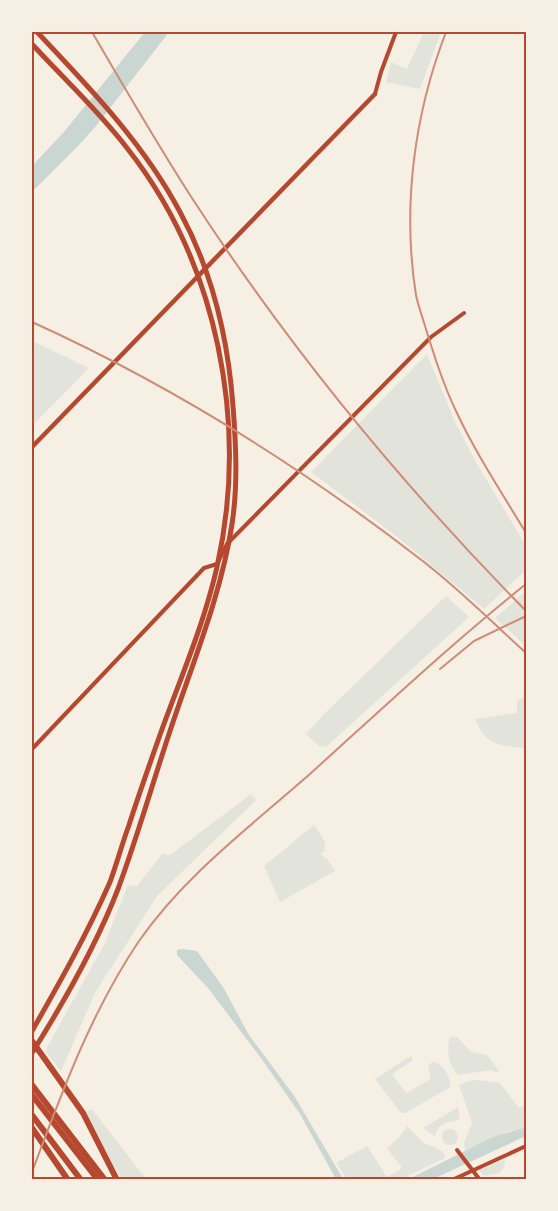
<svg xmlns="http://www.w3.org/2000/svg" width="558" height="1211" font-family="'Titillium Web',sans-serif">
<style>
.green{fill:#e2e4dc}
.water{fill:#c9d6d2}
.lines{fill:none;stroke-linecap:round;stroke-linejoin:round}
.minor{stroke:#b5482f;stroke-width:4}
.tertiary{stroke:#b5482f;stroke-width:4.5}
.secondary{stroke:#b5482f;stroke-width:5}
.primary{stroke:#b5482f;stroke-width:6}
.trunk{stroke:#b5482f;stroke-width:6}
.rail{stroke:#cf8b77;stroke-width:2}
.neatline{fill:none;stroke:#b5482f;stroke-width:2}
</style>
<rect width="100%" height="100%" fill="#f6efe4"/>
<g class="green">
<polygon points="424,32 441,32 420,89 386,82 391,62 407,69"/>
<polygon points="32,341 89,368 32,426"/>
<polygon points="427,354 455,422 476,462 526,546 526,570 484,609 396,536 311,472"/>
<polygon points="526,591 526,646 495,618"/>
<polygon points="446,596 469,617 327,746 320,747 306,734 326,712"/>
<path d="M526 695V748C500 746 486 746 475 719L517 713V701Z"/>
<polygon points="251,794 256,800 157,896 95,993 61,1071 45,1051 104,945 128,885 137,886 162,854 170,855"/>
<polygon points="314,825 325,842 325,850 320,854 328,860 335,871 280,902 264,866"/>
<path d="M452 1037H457L471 1052 487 1055 499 1071 496 1073 491 1070 458 1075C448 1063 447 1054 449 1039Z"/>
<polygon points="411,1056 413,1060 392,1074 406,1093 431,1079 428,1066 432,1062 436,1062 445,1070 451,1083 449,1088 405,1113 401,1113 375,1079"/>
<polygon points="478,1080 500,1083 519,1108 526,1104 526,1127 509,1131 465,1151 464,1143 472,1123 459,1085 468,1081"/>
<path d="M458 1107 460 1120C448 1123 439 1121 435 1136L423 1128Z"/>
<polygon points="92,1109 146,1179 122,1179 101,1147 83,1113"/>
<polygon points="407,1126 424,1143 444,1152 445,1158 401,1179 347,1179 336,1163 367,1146 387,1177 402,1168 387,1148 398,1139"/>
<circle cx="450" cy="1137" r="8"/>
<path d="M505 1160C506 1173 494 1176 483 1175L479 1170Z"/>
</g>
<g class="water">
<polygon points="145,32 168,32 166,36 96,126 78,146 32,192 32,166 63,133"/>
<polygon points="182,949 197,951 223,987 249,1035 295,1097 343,1179 336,1179 300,1114 261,1058 208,988 177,955 177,950"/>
<polygon points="526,1127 526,1136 433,1179 407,1180 493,1137"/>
</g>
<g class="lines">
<g class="minor">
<polyline points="375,94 381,72 396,32"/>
<polyline points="32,749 204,568 217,564 227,544 431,337 464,313"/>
<polyline points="457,1150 480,1180"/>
<polyline points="452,1180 526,1146"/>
</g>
<polyline class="tertiary" points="32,447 375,94"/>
<g class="secondary">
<path d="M32 44C63 78 99 111 127 148 218 263 249 424 217 567 204 624 181 677 161 732 150 763 139 794 129 825 122 844 117 863 110 882 87 934 60 982 32 1031"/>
<path d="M32 1053C64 1002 96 946 118 889 137 838 152 785 169 734 192 664 221 596 232 524 238 485 236 445 233 406 228 338 212 271 180 212 144 144 89 87 37 32"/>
</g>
<g class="primary">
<polyline points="32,1085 105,1180"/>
<polyline points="32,1128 68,1180"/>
</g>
<g class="trunk">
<polyline points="32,1041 83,1113 117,1180"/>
<polyline points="32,1095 98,1180"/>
<polyline points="32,1115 81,1180"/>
</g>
<g class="rail">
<path d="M92 32C124 87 156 142 190 195 287 345 401 484 526 611"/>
<path d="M446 32C414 115 402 207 416 295 418 305 422 316 425 326 434 355 443 384 456 411 476 454 502 493 526 533"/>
<path d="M32 322C171 385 303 468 424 562 460 590 493 623 526 653"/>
<polyline points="440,669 474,641 526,616"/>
<path d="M32 1172C62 1092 91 1012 139 941 185 875 251 826 311 773 382 709 452 643 526 584"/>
</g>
</g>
<rect width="558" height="1211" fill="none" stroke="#f6efe4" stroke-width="66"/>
<rect x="33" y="33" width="492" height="1145" class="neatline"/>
</svg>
